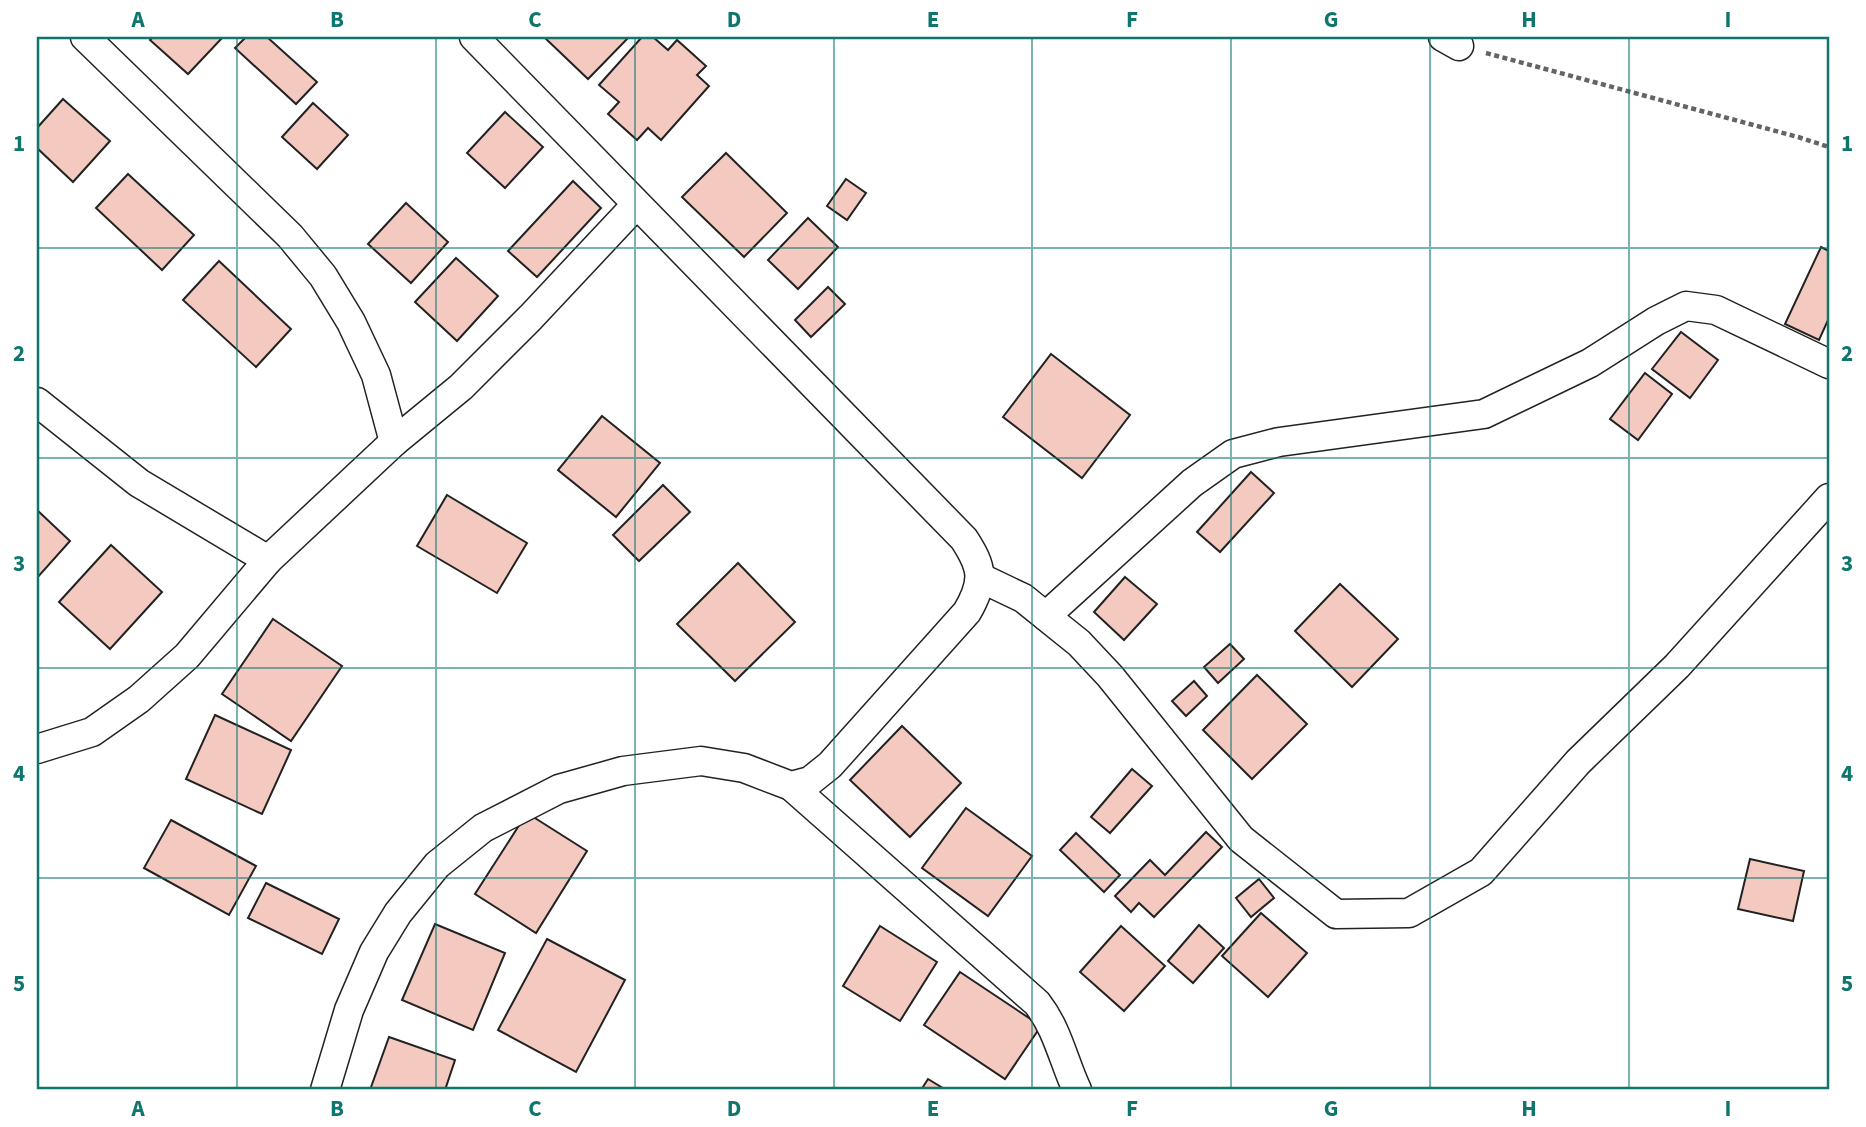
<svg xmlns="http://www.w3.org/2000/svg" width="1866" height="1127" font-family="'Source Sans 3',sans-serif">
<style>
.building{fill:#f3c9c0;stroke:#222;stroke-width:2}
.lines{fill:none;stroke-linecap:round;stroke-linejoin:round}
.minor-casing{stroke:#222;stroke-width:31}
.path{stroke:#646464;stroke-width:4.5;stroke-dasharray:5 3.5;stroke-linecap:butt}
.minor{stroke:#fff;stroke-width:28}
.grid{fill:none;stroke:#0f766e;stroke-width:2;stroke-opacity:0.55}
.neatline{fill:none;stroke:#0f766e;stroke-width:2.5}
.grid-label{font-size:23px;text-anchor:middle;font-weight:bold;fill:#0f766e}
</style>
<rect width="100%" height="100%" fill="#fff"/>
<g class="building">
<polygon points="153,37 223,37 188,74 150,40"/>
<polygon points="246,37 267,37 317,82 296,104 235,48"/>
<polygon points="544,37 629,37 588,79"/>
<polygon points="642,37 653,37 668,50 677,40 706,66 697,75 709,86 661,140 648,128 637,140 608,114 619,102 599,85"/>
<polygon points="63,99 110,141 73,182 37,148 37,128"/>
<polygon points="313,103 348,135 317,169 282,137"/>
<polygon points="505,112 543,147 505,188 467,153"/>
<polygon points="726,153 787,213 744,257 682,197"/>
<polygon points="128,174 194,235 162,270 96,208"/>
<polygon points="846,179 866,193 847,220 827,206"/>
<polygon points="573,181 601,208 537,277 508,251"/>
<polygon points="406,203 448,242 411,283 368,244"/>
<polygon points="808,218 838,247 798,289 768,260"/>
<polygon points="1821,247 1829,251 1829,318 1819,340 1785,324"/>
<polygon points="456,258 498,296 457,341 415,302"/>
<polygon points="219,261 291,329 256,367 183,300"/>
<polygon points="828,287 845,304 811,337 795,320"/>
<polygon points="1681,332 1718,360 1690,398 1652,369"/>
<polygon points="1051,354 1130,415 1082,478 1003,417"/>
<polygon points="1645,373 1672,394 1638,440 1610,419"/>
<polygon points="602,416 660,463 616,517 558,470"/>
<polygon points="1251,472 1274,493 1220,552 1197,532"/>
<polygon points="663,485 690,512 639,561 613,535"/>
<polygon points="447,495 527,543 497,593 417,546"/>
<polygon points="37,510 70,541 37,578"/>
<polygon points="111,545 162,592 110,649 59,602"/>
<polygon points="738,563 795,622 735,681 677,624"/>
<polygon points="1125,577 1157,604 1124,640 1094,612"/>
<polygon points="1340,584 1398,639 1352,687 1295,631"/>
<polygon points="273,619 342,666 291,741 222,694"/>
<polygon points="1230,644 1244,659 1218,683 1204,667"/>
<polygon points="1257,675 1307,724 1252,779 1203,730"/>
<polygon points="1194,681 1207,696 1186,716 1172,701"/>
<polygon points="215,715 291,750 262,814 186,779"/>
<polygon points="902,726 961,783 910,837 850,780"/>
<polygon points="1132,769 1152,786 1110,833 1091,817"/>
<polygon points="966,808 1032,856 988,916 922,868"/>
<polygon points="527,813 587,851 536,933 475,894"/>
<polygon points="171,820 256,866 229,915 144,868"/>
<polygon points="1206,832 1222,847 1154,917 1139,903 1131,912 1115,896 1150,860 1165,875"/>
<polygon points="1076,833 1120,875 1104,892 1060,850"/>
<polygon points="1750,859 1804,871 1793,921 1738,909"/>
<polygon points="1259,879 1274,898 1251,917 1236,898"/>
<polygon points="266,883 339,919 322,954 248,918"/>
<polygon points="1261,913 1307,953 1268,997 1222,956"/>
<polygon points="435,924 505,953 473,1030 402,1000"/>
<polygon points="1199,925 1224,948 1193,983 1168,961"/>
<polygon points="880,926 937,962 900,1021 843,986"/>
<polygon points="1121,926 1165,966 1124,1011 1080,972"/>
<polygon points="547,939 625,980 576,1072 498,1030"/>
<polygon points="960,972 1041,1026 1005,1079 924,1025"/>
<polygon points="389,1037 455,1060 445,1090 370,1090"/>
<polygon points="928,1079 946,1090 921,1090"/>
</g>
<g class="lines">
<defs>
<g id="minor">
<polyline points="85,37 290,236 323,276 351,322 376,375 394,442"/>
<polyline points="1443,37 1459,46"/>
<polyline points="37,402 139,483 268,560"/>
<polyline points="981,578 1023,598 1079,643 1110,676 1241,839 1336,914 1409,913 1481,872 1578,762 1677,666 1829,498"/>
<polyline points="1046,616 1192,483 1233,454 1279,442 1484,414 1590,363 1656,321 1686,306 1716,310 1829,364"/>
<polyline points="37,749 92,732 139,699 187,656 268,560 394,442 461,387 531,317 636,205"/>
<path d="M791 786 1037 1003C1058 1030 1063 1060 1077 1090"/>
<path d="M325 1090 349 1010 374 952 398 913 437 865 483 828 559 789 623 771 701 761 744 768 791 786 810 781 830 765 967 612C985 581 983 568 964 539L474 37"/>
</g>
</defs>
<use href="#minor" class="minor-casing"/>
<polyline class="path" points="1486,53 1798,137 1829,147"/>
<use href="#minor" class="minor"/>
</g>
<path class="grid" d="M237 37V1090M436 37V1090M635 37V1090M834 37V1090M1032 37V1090M1231 37V1090M1430 37V1090M1629 37V1090M37 248H1829M37 458H1829M37 668H1829M37 878H1829"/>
<rect width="1866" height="1127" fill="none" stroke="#ffffff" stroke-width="77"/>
<rect x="38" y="38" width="1790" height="1050" class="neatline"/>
<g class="grid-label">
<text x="138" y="27">A</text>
<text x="337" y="27">B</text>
<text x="535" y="27">C</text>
<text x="734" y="27">D</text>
<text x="933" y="27">E</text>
<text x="1132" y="27">F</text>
<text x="1331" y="27">G</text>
<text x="1529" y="27">H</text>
<text x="1728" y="27">I</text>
<text x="19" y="151">1</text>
<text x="1847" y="151">1</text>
<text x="19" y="361">2</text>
<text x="1847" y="361">2</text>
<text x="19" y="571">3</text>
<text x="1847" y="571">3</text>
<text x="19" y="781">4</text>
<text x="1847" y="781">4</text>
<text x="19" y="991">5</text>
<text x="1847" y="991">5</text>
<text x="138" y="1116">A</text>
<text x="337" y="1116">B</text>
<text x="535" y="1116">C</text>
<text x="734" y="1116">D</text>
<text x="933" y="1116">E</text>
<text x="1132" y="1116">F</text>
<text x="1331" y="1116">G</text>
<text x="1529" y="1116">H</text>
<text x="1728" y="1116">I</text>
</g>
</svg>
